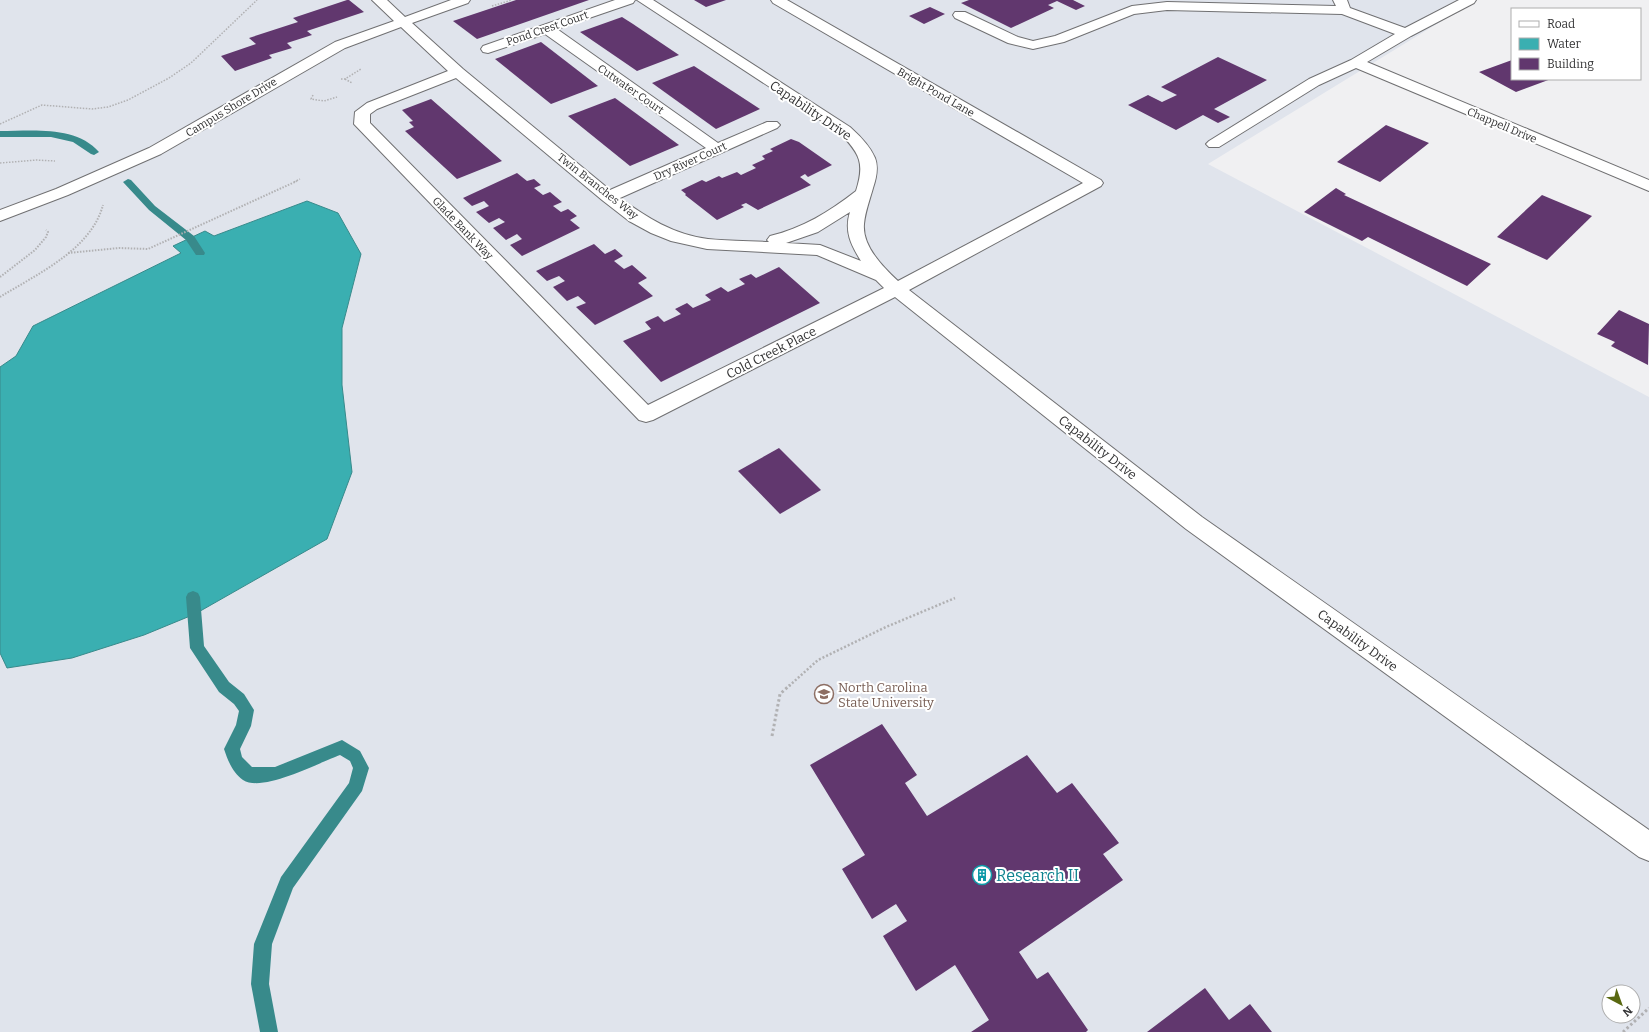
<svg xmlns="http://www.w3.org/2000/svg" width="1649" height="1032" font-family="Bitter,serif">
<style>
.built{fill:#e0e4ec;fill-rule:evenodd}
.water{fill:#3aafb1;stroke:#388a8b}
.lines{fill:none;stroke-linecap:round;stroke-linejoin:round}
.stream{fill:#388a8b;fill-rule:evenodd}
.building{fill:#61376e}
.minor-casing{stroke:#707072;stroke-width:2}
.path-far3{stroke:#b1b1b3;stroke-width:1.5;stroke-dasharray:1.5 1.5;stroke-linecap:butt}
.path-far2{stroke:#b1b1b3;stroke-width:2;stroke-dasharray:1.5 1.5;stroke-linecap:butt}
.path-far1{stroke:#b1b1b3;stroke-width:2.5;stroke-dasharray:2 2;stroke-linecap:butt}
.path{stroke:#b1b1b3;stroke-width:3;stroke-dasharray:2.5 2.5;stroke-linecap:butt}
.minor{fill:#fff;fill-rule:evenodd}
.labels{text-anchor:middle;stroke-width:4;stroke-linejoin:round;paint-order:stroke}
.far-street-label{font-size:11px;fill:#323233;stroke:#fff}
.street-label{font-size:13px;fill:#323233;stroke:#fff}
.education-label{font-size:13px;fill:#785e54;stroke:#fff;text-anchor:start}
.near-culture-label{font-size:16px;fill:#0d838f;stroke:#fff;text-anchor:start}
</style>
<rect width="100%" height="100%" fill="#f0f0f2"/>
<path class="built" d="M0 0H1476L1208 164 1649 397V1032H0ZM1609 992H1633V1016H1609Z"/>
<polygon class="water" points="307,201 338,213 361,254 342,328 342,385 352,472 327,539 195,614 144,635 72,658 7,668 0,653 0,367 16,356 33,326 181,253 173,246 205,231 214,236"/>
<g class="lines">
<g class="stream">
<path d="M0 131C31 131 76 125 99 152L94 155 91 154 73 142 51 137H0Z"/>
<polygon points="128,179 131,180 155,206 194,236 205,253 204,255 196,255 186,240 149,210 123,182"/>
<path d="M193 591 198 593 200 597 204 646 229 682 244 694 254 710 251 726 240 749 242 757 252 767H275L342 740 360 751 369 768 362 791 293 888 272 944 269 984 278 1032H260L251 984 254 944 281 877 349 783 353 768 350 761 340 755C320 762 263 793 243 780 233 773 228 761 224 749L236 725 239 711 234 704 219 692 190 648 186 597 188 593Z"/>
</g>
</g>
<g class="building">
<polygon points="347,0 349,0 364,12 307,31 312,35 287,43 292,48 269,55 272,58 235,71 221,56 256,44 249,38 298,22 293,18"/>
<polygon points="516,0 589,0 477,39 453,21"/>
<polygon points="694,0 726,0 706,7"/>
<polygon points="969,0 1073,0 1085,6 1076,10 1057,1 1048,5 1054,8 1011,28 961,3"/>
<polygon points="930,7 945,14 924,24 909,16"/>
<polygon points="622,17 633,24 679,55 637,71 580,32"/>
<polygon points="541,42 598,86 551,104 495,59"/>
<polygon points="1218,57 1267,80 1214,109 1230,117 1218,123 1203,115 1176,130 1128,105 1148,95 1162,102 1177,95 1161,87"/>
<polygon points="1512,60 1512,79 1551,79 1516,92 1479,72"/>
<polygon points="694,66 760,109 716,129 652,83"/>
<polygon points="615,98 679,145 630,166 568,116"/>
<polygon points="431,99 502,161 457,179 405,131 414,127 409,122 413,121 402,110"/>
<polygon points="1386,125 1429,143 1380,182 1337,162"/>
<polygon points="791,139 799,142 832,165 808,177 805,174 800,177 811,185 758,210 746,203 741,205 744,207 717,220 685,195 686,194 681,190 702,180 706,182 719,176 722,178 737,172 741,175 756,168 752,165 765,159 762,156 773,151 770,149"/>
<polygon points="517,173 527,181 534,179 541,185 534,188 543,195 550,192 562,202 553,206 561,212 568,209 577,216 570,220 580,228 522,256 510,245 522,239 517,234 506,240 493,228 505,222 499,218 489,223 476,212 489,206 484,201 472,206 463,198"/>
<polygon points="1336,188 1346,194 1344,195 1491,264 1467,286 1368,237 1362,241 1304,212"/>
<polygon points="1542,195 1592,216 1547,260 1497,237"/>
<polygon points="594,244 605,254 615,249 623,256 614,261 624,269 632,265 647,278 638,283 653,296 595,325 576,307 586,303 578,296 567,301 553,287 565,281 559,276 547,281 536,271"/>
<polygon points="779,267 820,303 661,382 623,341 651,329 645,322 658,316 664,322 681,314 675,309 687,303 693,308 711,300 705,295 721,287 728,292 745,284 739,279 751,274 756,278"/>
<polygon points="1619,310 1649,324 1648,365 1611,346 1615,342 1597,334"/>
<polygon points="779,448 821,490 780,514 738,471"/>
<polygon points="882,724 917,775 905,783 927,816 1027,755 1057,793 1072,783 1119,843 1103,854 1123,880 1019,952 1037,979 1048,972 1088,1030 1086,1032 971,1032 989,1020 955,965 916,991 883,936 907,921 896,904 872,919 842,869 865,855 810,765"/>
<polygon points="1205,988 1229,1020 1250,1004 1272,1032 1147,1032"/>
</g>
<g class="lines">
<defs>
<g id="minor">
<path d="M372 0H387L405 17 451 0H470L468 3 412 23 463 69 610 190 706 148 545 34 488 53 483 52 481 49 483 46 615 0H635L633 3 557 29 718 143 767 122H777L780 125 777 128 620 198C646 217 674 235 708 239 728 241 748 241 769 242L767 240 770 236C803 228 829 212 856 191 865 163 860 154 840 133L637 0H653L850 127C860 136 870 146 875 158 879 168 876 179 873 188 870 199 865 212 864 224 862 246 883 267 898 281L1083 183 773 3 771 0H787L1101 180 1103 183 1101 186 909 290 1202 517 1649 830V861L1639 857 1186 529 895 297 653 420 646 422 639 420 354 124 355 112 367 103 448 71 401 27 345 48 161 154 68 195 0 221V210L56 189 149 148 335 42 394 21ZM456 78 602 200 629 221 651 233 671 241 707 249 817 255 876 280 884 288 648 405 370 123V114L377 109ZM850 212C844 231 851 245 861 261L820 245 786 243 818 232Z"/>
<polygon points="1333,0 1347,0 1350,8 1405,28 1459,0 1476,0 1474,3 1411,36 1367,62 1649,180 1649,191 1356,68 1319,85 1219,147 1209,147 1206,144 1209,141 1309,79 1351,60 1395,34 1342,14 1167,10 1134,14 1064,42 1033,49 1008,43 955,18 953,15 955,12 965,12 1018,37 1033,41 1055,36 1132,6 1167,2 1336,6"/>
</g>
</defs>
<use href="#minor" class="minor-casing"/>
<g class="path-far3">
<polyline points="492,6 512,0"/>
<polyline points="341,79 345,79 361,69"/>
<polyline points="345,79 352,83"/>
<polyline points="313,95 311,99 324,101 337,97"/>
<polyline points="0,124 42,105 92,109 108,107 128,100 169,78 191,63 257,0"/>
<polyline points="0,163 36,160 55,161"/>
<polyline points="294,182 300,179"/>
</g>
<g class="path-far2">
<polyline points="68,253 119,248 148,249 297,181"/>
<polyline points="0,277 35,250 46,237 48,232 46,230"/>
<path d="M0 297C37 274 91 250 103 205"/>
</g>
<polyline class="path-far1" points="789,686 818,660 886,627 955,598"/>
<g class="path">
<polyline points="772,736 780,694 790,685"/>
<polyline points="1623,1032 1649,1008"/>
</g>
<use href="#minor" class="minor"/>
</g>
<defs>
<symbol id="university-ring" viewBox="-11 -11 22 22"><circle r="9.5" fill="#fff" stroke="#8d6e63" stroke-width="1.5"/><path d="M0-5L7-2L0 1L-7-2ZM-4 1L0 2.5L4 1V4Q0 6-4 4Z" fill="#8d6e63"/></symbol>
<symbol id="building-ring" viewBox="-11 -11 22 22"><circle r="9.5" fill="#fff" stroke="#0f9aa8" stroke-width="1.5"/><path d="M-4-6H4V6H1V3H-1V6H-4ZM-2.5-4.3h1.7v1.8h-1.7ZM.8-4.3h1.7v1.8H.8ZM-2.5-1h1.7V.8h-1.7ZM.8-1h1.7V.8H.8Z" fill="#0f9aa8"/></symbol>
</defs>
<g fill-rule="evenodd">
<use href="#university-ring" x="813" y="683" width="22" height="22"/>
<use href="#building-ring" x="971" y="864" width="22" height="22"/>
</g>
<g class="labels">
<g class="far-street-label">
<text transform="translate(547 28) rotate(-19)" y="4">Pond Crest Court</text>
<text transform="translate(631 89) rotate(35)" y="4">Cutwater Court</text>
<text transform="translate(936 92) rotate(30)" y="4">Bright Pond Lane</text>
<text transform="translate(231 107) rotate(-31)" y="4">Campus Shore Drive</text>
<text transform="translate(1502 125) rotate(23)" y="4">Chappell Drive</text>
<text transform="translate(690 161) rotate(-24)" y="4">Dry River Court</text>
<text transform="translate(598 186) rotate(38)" y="4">Twin Branches Way</text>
<text transform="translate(463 228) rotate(46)" y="4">Glade Bank Way</text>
</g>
<g class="street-label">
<text transform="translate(811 110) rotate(34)" y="5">Capability Drive</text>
<text transform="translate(771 352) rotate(-27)" y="5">Cold Creek Place</text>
<text transform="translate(1098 447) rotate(38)" y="5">Capability Drive</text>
<text transform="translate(1358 640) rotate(36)" y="5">Capability Drive</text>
</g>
<g class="education-label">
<text x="838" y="692">North Carolina<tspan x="838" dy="15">State University</tspan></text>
</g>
<g class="near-culture-label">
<text x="996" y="881">Research II</text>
</g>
</g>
<rect x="1511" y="8" width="130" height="72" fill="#ffffff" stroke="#adadad"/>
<rect x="1519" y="21" width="20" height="6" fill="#ffffff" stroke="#adadad"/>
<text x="1547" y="28" font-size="12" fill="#323233">Road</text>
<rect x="1519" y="38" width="20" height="12" fill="#3aafb1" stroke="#adadad"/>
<text x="1547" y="48" font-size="12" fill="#323233">Water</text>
<rect x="1519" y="58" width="20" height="12" fill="#61376e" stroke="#adadad"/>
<text x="1547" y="68" font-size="12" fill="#323233">Building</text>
<g transform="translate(1621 1004) rotate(139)"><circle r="19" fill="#ffffff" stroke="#adadad"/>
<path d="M0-3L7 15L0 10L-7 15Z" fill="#596810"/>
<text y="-6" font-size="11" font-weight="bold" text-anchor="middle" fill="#323233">N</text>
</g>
</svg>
